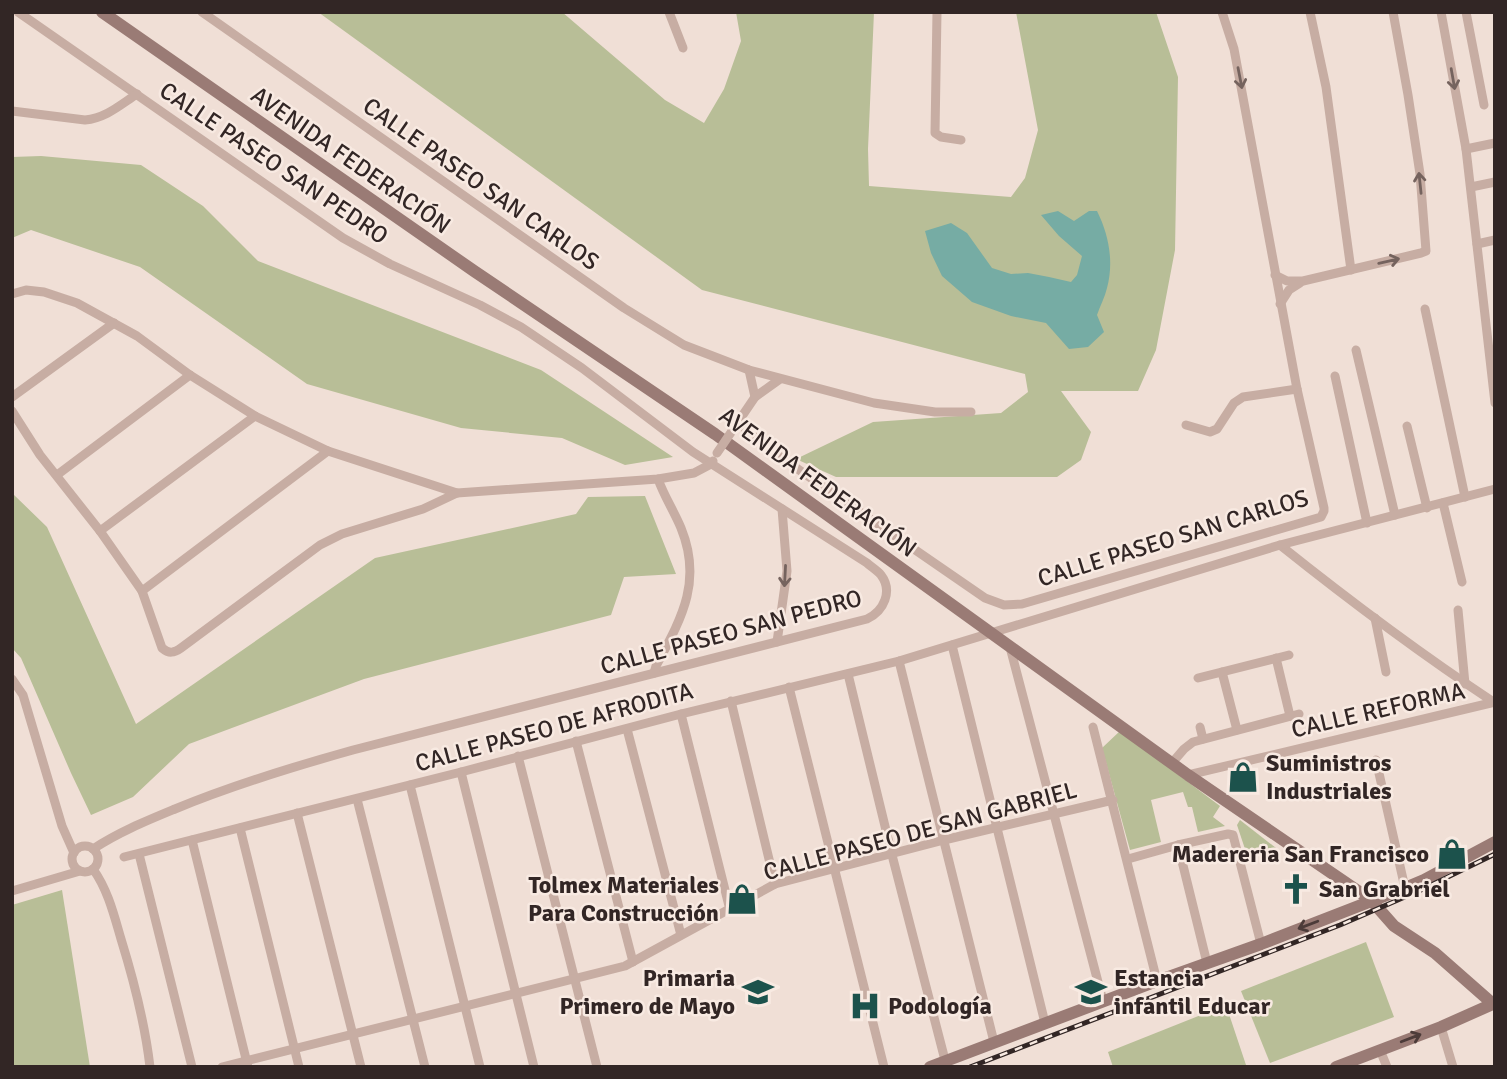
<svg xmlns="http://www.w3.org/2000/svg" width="1507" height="1079" font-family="Signika,sans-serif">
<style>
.green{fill:#b8be97}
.water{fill:#76aca4}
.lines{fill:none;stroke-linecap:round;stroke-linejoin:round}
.minor{stroke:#c7ada3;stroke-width:9}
.secondary{stroke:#9a7b75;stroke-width:12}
.rail-casing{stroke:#322625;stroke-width:5}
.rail{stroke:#f8eae2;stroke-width:2.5;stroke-dasharray:8;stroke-linecap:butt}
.minor-bridge{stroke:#c7ada3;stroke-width:9}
.oneway{stroke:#75635e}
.oneway2{stroke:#4c3b39}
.labels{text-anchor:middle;stroke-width:5;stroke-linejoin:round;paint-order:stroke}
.street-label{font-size:24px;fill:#322625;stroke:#f8eae2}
.poi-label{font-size:24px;font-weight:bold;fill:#322625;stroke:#f8eae2;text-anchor:start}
</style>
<rect width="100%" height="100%" fill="#f0dfd6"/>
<g class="green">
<polygon points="318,12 562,12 665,100 704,123 724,89 741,41 736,12 874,12 868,149 869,186 1011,197 1025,178 1038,130 1016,12 1156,12 1178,77 1175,250 1156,350 1138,391 1061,391 1091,432 1081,460 1057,477 836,477 796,459 873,422 1001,413 1028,392 1025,374 702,290"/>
<polygon points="41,156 141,165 203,206 258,261 541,370 673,457 625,465 562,438 461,428 307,384 140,267 31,230 12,238 12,157"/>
<polygon points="12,493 47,527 136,724 375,558 576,514 588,497 645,496 676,574 624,577 611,615 364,679 189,744 133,797 91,815 71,773 21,658 12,648"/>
<polygon points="1120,731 1220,806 1213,817 1225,826 1198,832 1192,807 1188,807 1183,792 1151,800 1161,842 1130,850 1102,748"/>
<polygon points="1240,820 1276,848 1247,855 1237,825"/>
<polygon points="62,890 90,1067 12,1067 12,905"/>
<polygon points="1366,942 1394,1017 1270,1063 1241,991"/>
<polygon points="1226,1005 1246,1065 1241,1067 1113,1067 1108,1052"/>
</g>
<path class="water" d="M1058 211 1074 221 1089 211H1097C1109 235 1114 262 1107 288 1105 297 1100 306 1097 315L1104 332 1088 347 1069 349 1046 323 1011 316 972 302 942 276 931 253 925 231 951 223 967 233 992 268 1011 274 1028 273 1049 277 1071 282 1077 275 1082 256 1059 236 1041 215Z"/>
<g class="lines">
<g class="minor">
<path d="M18 12 343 238 390 264 480 305 521 327 582 368 693 452 867 563C871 567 877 570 881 575 893 591 884 611 867 619L353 750C292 767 233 785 175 809 146 821 119 832 93 849"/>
<polyline points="202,12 624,308 684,345 749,370 874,403 935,412 971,412"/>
<polyline points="669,12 683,48"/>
<polyline points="937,12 935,133 941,137 961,140"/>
<polyline points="1310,12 1326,87 1351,270"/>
<polyline points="1441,12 1466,149 1495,403"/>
<polyline points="1466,12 1484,105"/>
<path d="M12 111 85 120C106 118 120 105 137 94"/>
<polyline points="1466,149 1495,143"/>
<polyline points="1471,187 1495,182"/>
<polyline points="1477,244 1495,240"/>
<polyline points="1275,275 1287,281 1303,281 1421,253 1426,251 1420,174 1408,95 1393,12"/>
<polyline points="12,294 26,290 44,292 77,303 137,336 190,375 255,416 328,451 457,493"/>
<polyline points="1280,304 1289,290 1300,283"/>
<polyline points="1425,309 1465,497"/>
<polyline points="1356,350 1395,515"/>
<polyline points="749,370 755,397"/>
<polyline points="1335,376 1367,523"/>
<polyline points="12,397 114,323"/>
<path d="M12 411 40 455 100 531 142 591 162 648C169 654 174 653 181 648L320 545 342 534 423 509 457 493 658 479 694 473 711 464 713 461"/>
<polyline points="738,423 776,454 985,598 1004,605 1022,604 1321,517 1324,511 1324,508 1297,389 1234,49 1222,12"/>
<polyline points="736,425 755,397 780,379"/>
<polyline points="1186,425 1210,432 1217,429 1234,403 1243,397 1297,389"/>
<polyline points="1407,426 1427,508"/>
<polyline points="57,475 190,375"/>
<polyline points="1443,503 1462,582"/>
<polyline points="100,531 255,416"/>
<path d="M1280 545C1350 601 1421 654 1495 703"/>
<polyline points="142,591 328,451"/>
<polyline points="1458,610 1465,684"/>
<polyline points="1375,618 1386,672"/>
<polyline points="777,642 787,571 782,509"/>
<polyline points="952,645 1045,1023"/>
<polyline points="1010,647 1103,1001"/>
<polyline points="1276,658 1290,716"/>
<polyline points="899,661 994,1042"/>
<polyline points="1222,672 1237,730"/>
<path d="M654 673 656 666C681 619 703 582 681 528 674 511 664 496 658 479"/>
<polyline points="848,674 892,855 945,1060"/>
<polyline points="1198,678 1289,655"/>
<polyline points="12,679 23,695 62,826 74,853"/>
<polyline points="789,687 884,1067"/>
<polyline points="731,701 775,884"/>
<polyline points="681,714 730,910"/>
<polyline points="1093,727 1157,981"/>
<polyline points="1200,727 1203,739"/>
<polyline points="627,729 681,935"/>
<polyline points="576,741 633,962"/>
<polyline points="518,756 597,1067"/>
<polyline points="1376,760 1405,888"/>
<polyline points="1172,763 1184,749 1193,742 1299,714"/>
<polyline points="461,772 534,1067"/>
<polyline points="1188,775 1495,702"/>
<polyline points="410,785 480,1067"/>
<polyline points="357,799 425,1067"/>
<polyline points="297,813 361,1067"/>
<polyline points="240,828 299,1067"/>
<polyline points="192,840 248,1067"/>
<polyline points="1178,845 1207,963"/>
<circle cx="85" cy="859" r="13"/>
<polyline points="139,854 192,1067"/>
<polyline points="124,857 461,772 681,714 899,661 1280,545 1495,489"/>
<polyline points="1128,859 1178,845 1228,834 1233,835 1261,944"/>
<path d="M93 869C108 890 114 915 121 939 134 981 145 1024 150 1067"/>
<polyline points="12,891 80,871"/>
<polyline points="1441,1027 1453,1067"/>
<polyline points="1380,1050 1387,1067"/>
<polyline points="222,1067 625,966 775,884 944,840 1113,800"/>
</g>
<g class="secondary">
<polyline points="102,12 474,271 715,434 1188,775 1371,900 1394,926 1435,953 1493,1004"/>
<polyline points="930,1067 1157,981 1261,944 1405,888 1424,880 1495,842"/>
<polyline points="1336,1067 1441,1027 1495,1003"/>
</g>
<defs>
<polyline id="rail" points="970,1067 1340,925 1421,890 1495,854"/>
</defs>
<use href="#rail" class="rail-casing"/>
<use href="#rail" class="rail"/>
<polyline class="minor-bridge" points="717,453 732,431"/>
</g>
<defs><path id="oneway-shaft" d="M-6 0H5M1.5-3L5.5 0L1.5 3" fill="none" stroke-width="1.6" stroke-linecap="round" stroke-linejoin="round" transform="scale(1.75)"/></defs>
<g class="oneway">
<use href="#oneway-shaft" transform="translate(1240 78) rotate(79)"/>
<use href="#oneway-shaft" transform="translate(1453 79) rotate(80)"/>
<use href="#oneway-shaft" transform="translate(1420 183) rotate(-96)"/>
<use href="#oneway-shaft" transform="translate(1389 261) rotate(-13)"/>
<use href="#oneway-shaft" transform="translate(785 576) rotate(93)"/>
</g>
<g class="oneway2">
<use href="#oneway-shaft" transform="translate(1308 925) rotate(159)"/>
<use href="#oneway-shaft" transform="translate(1411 1038) rotate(-21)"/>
</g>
<defs>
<symbol id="shop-bare" viewBox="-9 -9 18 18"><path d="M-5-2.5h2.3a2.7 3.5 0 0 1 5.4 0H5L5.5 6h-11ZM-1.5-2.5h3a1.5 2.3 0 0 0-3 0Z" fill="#1c524c" stroke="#f8eae2" stroke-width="2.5" paint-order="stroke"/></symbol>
<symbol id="church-bare" viewBox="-9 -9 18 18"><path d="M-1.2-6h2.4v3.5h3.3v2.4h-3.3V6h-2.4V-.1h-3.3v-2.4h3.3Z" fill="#1c524c" stroke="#f8eae2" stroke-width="2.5" paint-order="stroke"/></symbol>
<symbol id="school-bare" viewBox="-9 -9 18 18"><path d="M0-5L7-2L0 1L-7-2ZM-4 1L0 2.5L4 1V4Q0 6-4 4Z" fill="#1c524c" stroke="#f8eae2" stroke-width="2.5" paint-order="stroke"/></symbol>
<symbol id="hospital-bare" viewBox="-9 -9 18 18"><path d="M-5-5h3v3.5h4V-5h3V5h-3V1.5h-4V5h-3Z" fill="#1c524c" stroke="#f8eae2" stroke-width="2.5" paint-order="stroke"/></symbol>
</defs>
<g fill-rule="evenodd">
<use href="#shop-bare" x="1221" y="755" width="44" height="44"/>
<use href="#shop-bare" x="1430" y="832" width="44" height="44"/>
<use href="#church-bare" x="1274" y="867" width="44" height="44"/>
<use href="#shop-bare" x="720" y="877" width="44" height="44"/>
<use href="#school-bare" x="736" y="970" width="44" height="44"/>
<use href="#school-bare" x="1069" y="970" width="44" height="44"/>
<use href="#hospital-bare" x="843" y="984" width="44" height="44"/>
</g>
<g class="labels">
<g class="street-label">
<text transform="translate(351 160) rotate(35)" y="8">AVENIDA FEDERACIÓN</text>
<text transform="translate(274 163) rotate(34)" y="8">CALLE PASEO SAN PEDRO</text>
<text transform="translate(481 184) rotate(35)" y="8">CALLE PASEO SAN CARLOS</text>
<text transform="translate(818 482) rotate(36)" y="8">AVENIDA FEDERACIÓN</text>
<text transform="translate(1173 538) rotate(-17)" y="8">CALLE PASEO SAN CARLOS</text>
<text transform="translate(731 632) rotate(-15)" y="8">CALLE PASEO SAN PEDRO</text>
<text transform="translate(1378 710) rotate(-13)" y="8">CALLE REFORMA</text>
<text transform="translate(554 727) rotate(-15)" y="8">CALLE PASEO DE AFRODITA</text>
<text transform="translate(920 831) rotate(-15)" y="8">CALLE PASEO DE SAN GABRIEL</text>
</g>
<g class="poi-label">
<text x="1266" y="771">Suministros<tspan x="1266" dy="28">Industriales</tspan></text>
<text x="1429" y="862" text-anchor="end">Madereria San Francisco</text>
<text x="719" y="893" text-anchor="end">Tolmex Materiales<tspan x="719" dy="28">Para Construcción</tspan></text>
<text x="1319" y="897">San Grabriel</text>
<text x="735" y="986" text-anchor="end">Primaria<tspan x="735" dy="28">Primero de Mayo</tspan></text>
<text x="1114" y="986">Estancia<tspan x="1114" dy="28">infantil Educar</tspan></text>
<text x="888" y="1014">Podología</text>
</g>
</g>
<rect width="1507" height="1079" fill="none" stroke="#322625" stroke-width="28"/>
</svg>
